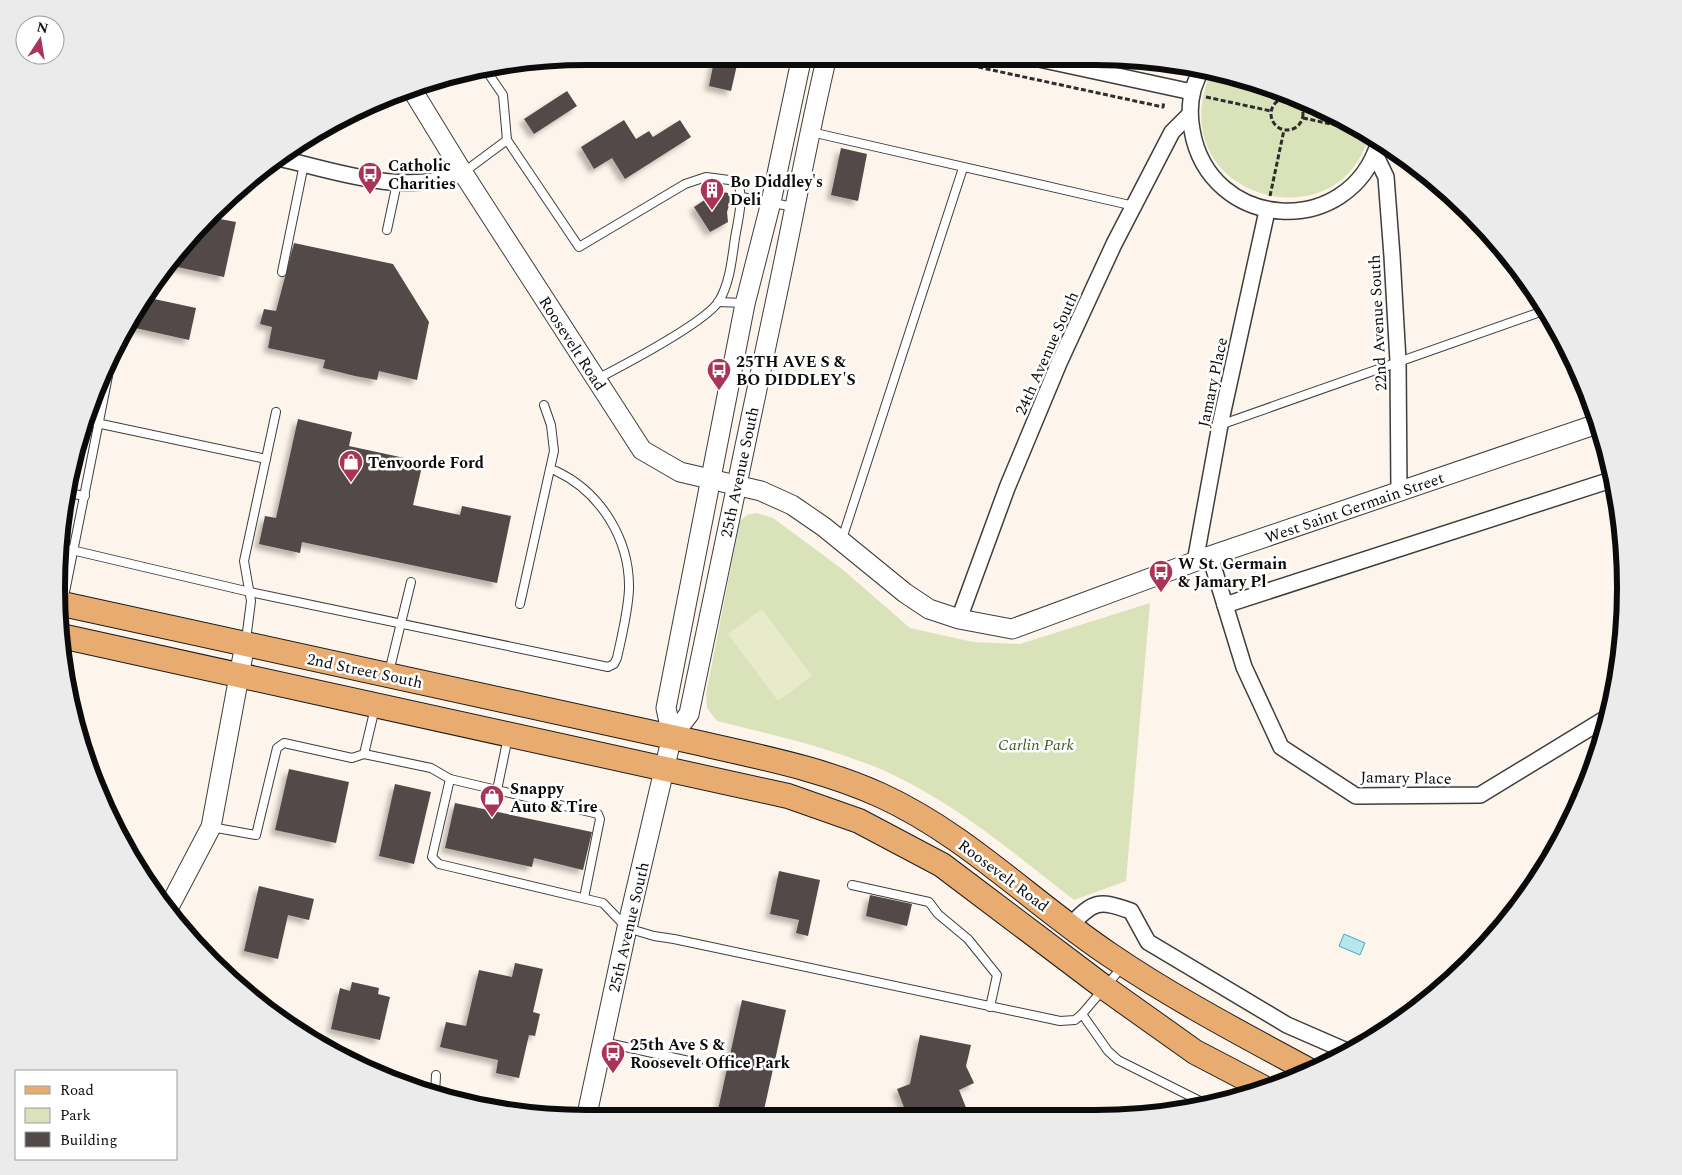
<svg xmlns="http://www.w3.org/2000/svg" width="1682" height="1175" font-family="Spectral,serif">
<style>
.green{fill:#d9e2b9}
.pitch{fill:#e8ebca}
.water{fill:#b6e7ee;stroke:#46abbc}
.building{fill:#524a49;filter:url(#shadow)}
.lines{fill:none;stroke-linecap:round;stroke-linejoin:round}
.service-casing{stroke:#3e3e3e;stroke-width:10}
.minor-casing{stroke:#3e3e3e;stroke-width:18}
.tertiary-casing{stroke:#3e3e3e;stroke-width:21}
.primary-casing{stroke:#1c1c1c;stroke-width:26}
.path{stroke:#2d2d2d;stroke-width:3;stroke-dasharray:5 2.5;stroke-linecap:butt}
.service{stroke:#fff;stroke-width:8}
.minor{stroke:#fff;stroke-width:15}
.tertiary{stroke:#fff;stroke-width:19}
.primary{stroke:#e8ac70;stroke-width:24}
.labels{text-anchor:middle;stroke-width:5;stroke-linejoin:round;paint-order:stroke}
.poi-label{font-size:16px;font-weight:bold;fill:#0b0b0b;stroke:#fff;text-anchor:start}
.street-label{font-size:16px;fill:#0b0b0b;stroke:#fff}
.park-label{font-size:16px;font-style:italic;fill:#3d5a24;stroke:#fff}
.rim{fill:none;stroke:#0b0b0b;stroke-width:6}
</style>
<defs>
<filter id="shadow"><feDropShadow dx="-4.5" dy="4.5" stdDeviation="2.5" flood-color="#0004"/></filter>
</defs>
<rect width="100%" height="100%" fill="#fdf5eb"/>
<g class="green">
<path d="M1212 70 1266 85 1360 127 1369 134C1341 249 1155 196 1212 70Z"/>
<path d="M756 513 773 518 842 569 910 628 973 642 1020 644 1150 603 1126 881 1074 900C1015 854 954 802 885 771 831 748 774 735 717 721L707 708 706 694 740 521 747 515Z"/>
</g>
<polygon class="pitch" points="762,609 812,676 778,701 728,634"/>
<polygon class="water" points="1344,934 1365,943 1360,955 1339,946"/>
<g class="building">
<polygon points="715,56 739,56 731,91 709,86"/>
<polygon points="567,91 577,106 534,134 524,119"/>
<polygon points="624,120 636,139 649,131 653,137 680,120 691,137 625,179 612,158 594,169 581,147"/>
<polygon points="841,148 867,154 858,201 831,195"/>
<polygon points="718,191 728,193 731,199 727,212 728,222 710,232 694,207"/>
<polygon points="222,207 220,219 236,222 224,277 168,265 188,237"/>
<polygon points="294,243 393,264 429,322 417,380 379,371 377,380 355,376 323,368 325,360 268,348 272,327 260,324 264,309 276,311"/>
<polygon points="145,297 196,308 189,340 131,327 134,313"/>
<polygon points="298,419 352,432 349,446 423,462 413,505 460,515 462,506 511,516 497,583 302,542 300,553 259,544 265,516 276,518"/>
<polygon points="289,769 349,782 336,843 275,830"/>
<polygon points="395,784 431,792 414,864 379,856"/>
<polygon points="455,803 592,832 583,870 534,858 532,867 445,848"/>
<polygon points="779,871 820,880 808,936 796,933 799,920 770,914"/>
<polygon points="259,886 314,899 309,920 288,915 278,959 244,951"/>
<polygon points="870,895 912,904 907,926 866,916"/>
<polygon points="515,963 543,969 533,1012 540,1014 535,1036 529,1035 519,1078 496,1073 498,1060 440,1047 446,1022 466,1026 479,970 512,977"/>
<polygon points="352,982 379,988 378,994 390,997 380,1040 331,1029 340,988 350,991"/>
<polygon points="742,1000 786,1010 762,1119 716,1119"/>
<polygon points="920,1035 971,1045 966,1066 974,1083 959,1090 967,1110 953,1116 952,1119 904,1119 905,1110 897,1089 910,1084"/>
</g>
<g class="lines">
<defs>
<g id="service">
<polyline points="486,70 503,95 507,140"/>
<polyline points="811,132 1134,206"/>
<path d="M464 172 507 140 579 247 685 184 706 177 729 180 739 185C743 203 738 220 735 238 732 258 730 283 719 301 705 323 622 366 597 379"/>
<polyline points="742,197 794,207"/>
<polyline points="387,230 397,183"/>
<polyline points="282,272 304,164"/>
<polyline points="718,302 744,303"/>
<polyline points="87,421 266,459"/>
<polyline points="1220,425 1546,310"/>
<polyline points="68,493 85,496"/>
<polyline points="842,539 963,168"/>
<path d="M59 547 250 592 608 667 614 664 617 658C622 635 628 612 629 589 630 540 601 492 556 471"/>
<polyline points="63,602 108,376"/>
<polyline points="520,604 554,451 551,425 544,405"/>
<polyline points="246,640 251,601 244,561 276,412"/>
<polyline points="389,672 411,582"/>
<polyline points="364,754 431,768 450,779 497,790 508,737"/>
<polyline points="450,779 432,857 439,864 603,903 627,928 654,936 674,939 1060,1021 1075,1020 1082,1014 1123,966"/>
<polyline points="497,790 598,814 600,819 584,898"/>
<polyline points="211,827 256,835 277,748 284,743 352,758 364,754 375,708"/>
<polyline points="852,885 929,902 938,914 968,939 997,975 990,1007"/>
<polyline points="1082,1014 1108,1051 1118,1060 1208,1105"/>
<polyline points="603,1042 698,1063"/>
<polyline points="435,1094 436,1075"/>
</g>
<g id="minor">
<polyline points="1025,56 1192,92"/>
<path d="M1203 68C1191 86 1188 108 1192 130 1209 231 1349 241 1379 142"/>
<polyline points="1375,154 1386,177 1392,256 1398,361 1399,492"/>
<path d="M278 158C337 171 404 197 463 173"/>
<polyline points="1210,556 1244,667 1281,747 1356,796 1480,795 1608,717"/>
<polyline points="1195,562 1220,425 1267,211"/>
<polyline points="1225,605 1614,479"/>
<polyline points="959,619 1007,488 1059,363 1114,244 1172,132 1189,115"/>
<path d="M1070 926C1094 900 1099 900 1131 911L1148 942 1287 1025 1349 1052"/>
</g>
<g id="tertiary">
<polyline points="411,88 463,173 642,450 680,472 761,491 792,505 824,527 905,593 929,609 959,619 1012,629 1210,556 1597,424"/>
<path d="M672 736 689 714C718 571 749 428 779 285 795 209 809 132 827 56"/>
<polyline points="166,908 170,905 211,827 245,644"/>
<polyline points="586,1119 627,928 672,736 666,708 745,304 771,202 802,56"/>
</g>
<g id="primary">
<path d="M58 603 699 743C759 757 823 769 880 795 966 834 1032 903 1110 955 1173 998 1242 1034 1310 1071"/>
<polyline points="61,636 788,796 859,821 942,865 1105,988 1195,1052 1262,1087"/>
</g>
</defs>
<use href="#service" class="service-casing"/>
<use href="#minor" class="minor-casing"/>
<use href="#tertiary" class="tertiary-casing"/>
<use href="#primary" class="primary-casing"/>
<g class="path">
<polyline points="927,56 1163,107 1164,101"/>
<polyline points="1128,60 1170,69 1169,73"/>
<polyline points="1206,97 1271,111"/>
<circle cx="1287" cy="114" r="16"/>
<polyline points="1303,118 1364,131"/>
<polyline points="1270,196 1284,130"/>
</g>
<use href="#service" class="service"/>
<use href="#minor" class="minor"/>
<use href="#tertiary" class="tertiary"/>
<use href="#primary" class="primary"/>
</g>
<defs>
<symbol id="bus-pin" viewBox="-11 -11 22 30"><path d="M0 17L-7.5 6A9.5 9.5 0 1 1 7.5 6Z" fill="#a93458" stroke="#fff"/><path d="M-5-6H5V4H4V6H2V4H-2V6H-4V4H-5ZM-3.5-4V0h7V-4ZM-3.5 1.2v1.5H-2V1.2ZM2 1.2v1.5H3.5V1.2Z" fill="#fff"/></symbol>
<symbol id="building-pin" viewBox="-11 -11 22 30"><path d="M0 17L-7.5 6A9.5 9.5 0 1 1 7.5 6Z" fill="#a93458" stroke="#fff"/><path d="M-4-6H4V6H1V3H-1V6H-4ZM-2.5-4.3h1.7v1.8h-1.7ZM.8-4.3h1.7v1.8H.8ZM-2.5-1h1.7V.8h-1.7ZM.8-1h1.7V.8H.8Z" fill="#fff"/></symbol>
<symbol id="shop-pin" viewBox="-11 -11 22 30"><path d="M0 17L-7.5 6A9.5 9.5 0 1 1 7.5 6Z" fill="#a93458" stroke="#fff"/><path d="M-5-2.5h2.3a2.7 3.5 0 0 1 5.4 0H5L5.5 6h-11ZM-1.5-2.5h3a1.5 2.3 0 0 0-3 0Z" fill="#fff"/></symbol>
</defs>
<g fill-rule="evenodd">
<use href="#bus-pin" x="356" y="160" width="28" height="38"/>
<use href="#building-pin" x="698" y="176" width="28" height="38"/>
<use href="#bus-pin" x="705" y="356" width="28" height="38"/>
<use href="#shop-pin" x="337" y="448" width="28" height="38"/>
<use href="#bus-pin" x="1147" y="558" width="28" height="38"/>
<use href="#shop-pin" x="478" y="783" width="28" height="38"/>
<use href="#bus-pin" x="599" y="1039" width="28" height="38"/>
</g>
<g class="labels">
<g class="poi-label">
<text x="388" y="171">Catholic<tspan x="388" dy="18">Charities</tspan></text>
<text x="730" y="187">Bo Diddley's<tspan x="730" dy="18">Deli</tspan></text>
<text x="736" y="367">25TH AVE S &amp;<tspan x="736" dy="18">BO DIDDLEY'S</tspan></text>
<text x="368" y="468">Tenvoorde Ford</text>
<text x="1178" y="569">W St. Germain<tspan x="1178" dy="18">&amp; Jamary Pl</tspan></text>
<text x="510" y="794">Snappy<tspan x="510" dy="18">Auto &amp; Tire</tspan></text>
<text x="630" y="1050">25th Ave S &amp;<tspan x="630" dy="18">Roosevelt Office Park</tspan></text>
</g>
<g class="street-label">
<text transform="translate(1377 323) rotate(-93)" y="6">22nd Avenue South</text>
<text transform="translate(573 343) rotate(57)" y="6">Roosevelt Road</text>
<text transform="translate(1046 353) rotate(-66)" y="6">24th Avenue South</text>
<text transform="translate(1212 382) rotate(-78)" y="6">Jamary Place</text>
<text transform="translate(739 472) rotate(-78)" y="6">25th Avenue South</text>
<text transform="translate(1354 507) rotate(-19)" y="6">West Saint Germain Street</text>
<text transform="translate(365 670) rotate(12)" y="6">2nd Street South</text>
<text transform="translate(1406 777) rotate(1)" y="6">Jamary Place</text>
<text transform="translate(1004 875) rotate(37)" y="6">Roosevelt Road</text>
<text transform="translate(628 927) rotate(-77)" y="6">25th Avenue South</text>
</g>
<g class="park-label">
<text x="1036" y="750">Carlin Park</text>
</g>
</g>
<path d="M0 0H1682V1175H0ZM587 65H1095A522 522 0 0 1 1617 587V588A522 522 0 0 1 1095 1110H587A522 522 0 0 1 65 588V587A522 522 0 0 1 587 65Z" fill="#ebebeb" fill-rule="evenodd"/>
<path class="rim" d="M587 65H1095A522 522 0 0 1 1617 587V588A522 522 0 0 1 1095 1110H587A522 522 0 0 1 65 588V587A522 522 0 0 1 587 65Z"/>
<rect x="15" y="1070" width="162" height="90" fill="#ffffff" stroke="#9d9d9d"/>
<rect x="25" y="1086" width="25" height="8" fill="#e8ac70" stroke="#9d9d9d"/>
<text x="60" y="1095" font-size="15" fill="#0b0b0b">Road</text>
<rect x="25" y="1108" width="25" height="15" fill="#d9e2b9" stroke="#9d9d9d"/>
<text x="60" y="1120" font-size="15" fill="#0b0b0b">Park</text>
<rect x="25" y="1132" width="25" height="15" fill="#524a49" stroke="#9d9d9d"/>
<text x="60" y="1145" font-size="15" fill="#0b0b0b">Building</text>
<g transform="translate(40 40) rotate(12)"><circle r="24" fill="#ffffff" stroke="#9d9d9d"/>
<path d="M0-4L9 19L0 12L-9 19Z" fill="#a93458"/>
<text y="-8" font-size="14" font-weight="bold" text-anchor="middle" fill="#0b0b0b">N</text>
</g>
</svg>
